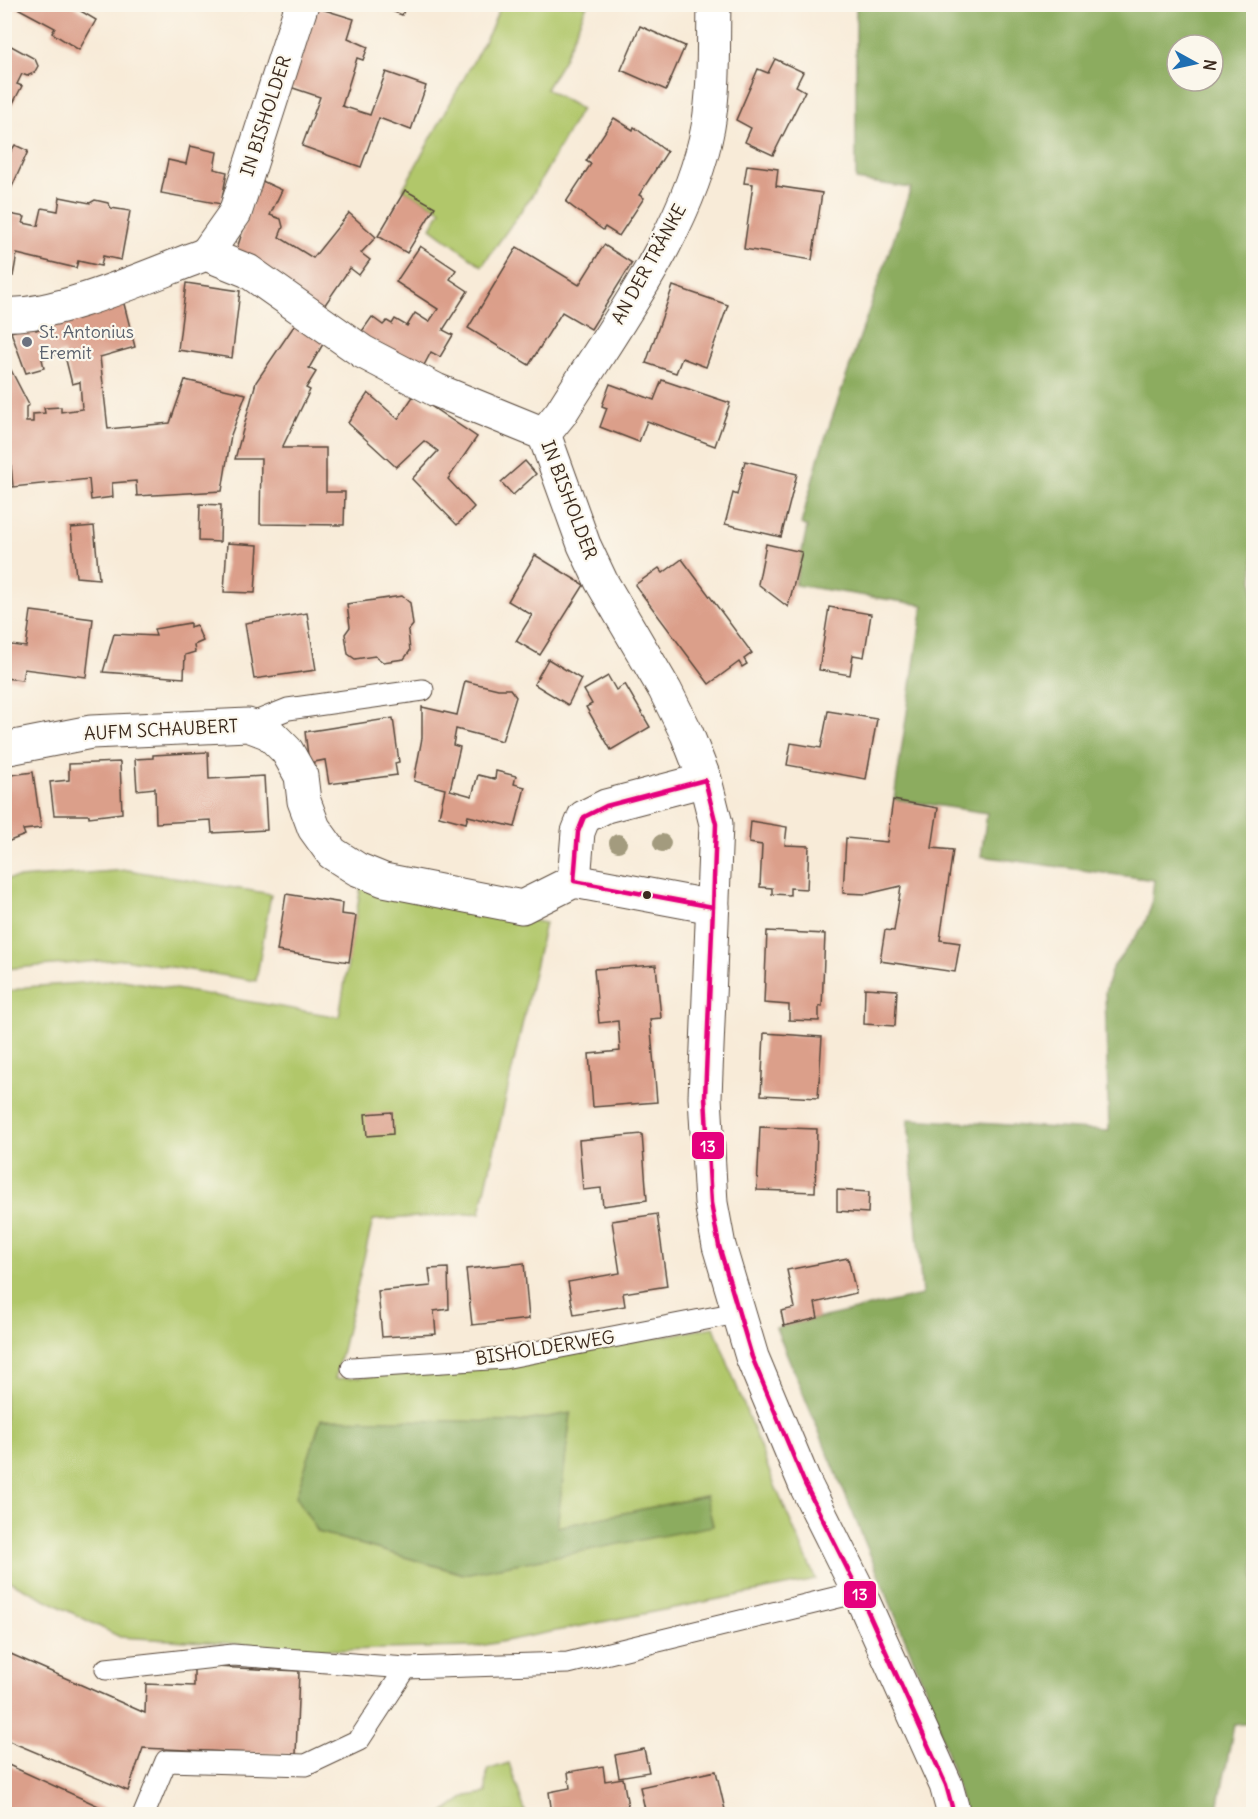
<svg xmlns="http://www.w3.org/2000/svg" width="1258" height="1819" font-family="Delius,sans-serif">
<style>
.green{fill:#b1c76b;stroke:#767844;stroke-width:1.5;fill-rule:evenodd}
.forest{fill:#8cac5f;stroke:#646b3e;stroke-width:1.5;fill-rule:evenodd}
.building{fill:#db9f8a}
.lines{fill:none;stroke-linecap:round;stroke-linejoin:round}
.service-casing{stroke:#57473a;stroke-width:23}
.minor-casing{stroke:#57473a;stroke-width:35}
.service{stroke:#fff;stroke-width:21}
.minor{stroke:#fff;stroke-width:33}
.bus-1-casing{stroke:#fbf7ec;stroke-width:9}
.bus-1{stroke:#e5007d;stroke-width:4.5}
.tree{fill:#a39b7e}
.worship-dot{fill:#6b7280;stroke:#fbf7ec;stroke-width:2}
.bus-dot{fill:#3b2a1e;stroke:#fbf7ec;stroke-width:2}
.labels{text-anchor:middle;stroke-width:4.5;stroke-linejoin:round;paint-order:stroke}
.street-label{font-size:18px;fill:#3b2a1e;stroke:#fbf7ec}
.worship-label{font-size:18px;fill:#5b616d;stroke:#fbf7ec;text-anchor:start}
.line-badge{stroke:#fbf7ec;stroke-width:2}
.badge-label{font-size:16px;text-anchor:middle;font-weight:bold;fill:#fff}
</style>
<rect width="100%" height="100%" fill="#fbf7ec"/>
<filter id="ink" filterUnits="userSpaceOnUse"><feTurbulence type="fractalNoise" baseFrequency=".0167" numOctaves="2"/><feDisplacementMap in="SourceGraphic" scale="12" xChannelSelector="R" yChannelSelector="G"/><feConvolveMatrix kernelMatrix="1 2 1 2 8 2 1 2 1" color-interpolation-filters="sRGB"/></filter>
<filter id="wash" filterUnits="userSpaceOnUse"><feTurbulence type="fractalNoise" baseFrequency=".008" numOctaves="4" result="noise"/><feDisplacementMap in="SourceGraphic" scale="24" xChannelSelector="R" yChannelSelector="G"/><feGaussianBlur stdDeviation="1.35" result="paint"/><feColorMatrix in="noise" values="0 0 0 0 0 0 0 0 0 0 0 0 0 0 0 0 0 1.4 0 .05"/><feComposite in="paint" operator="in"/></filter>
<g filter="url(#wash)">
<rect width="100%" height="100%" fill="#f8ebd8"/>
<g class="green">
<polygon points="501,5 587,5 563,61 546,89 581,109 533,194 482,266 431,228 441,210 403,189 490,31"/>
<polygon points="128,870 271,894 256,981 124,959 5,969 5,879"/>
<path d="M361 886 545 923 480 1213 373 1220 335 1379 508 1364 714 1327 773 1481 816 1580 475 1647 338 1650 120 1637 5 1579 4 993 26 987 123 980 339 1017ZM571 1414 556 1528 705 1496 713 1525 463 1574 318 1532 520 1422Z"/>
<polygon points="509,1763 526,1814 442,1814 467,1796 486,1793 487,1770"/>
</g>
<g class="forest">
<path d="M856 5H1253L1254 1723 1234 1725 1217 1814H965L932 1704 776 1328 922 1295 908 1119 1109 1131 1105 992 1112 968 1143 927 1151 907 1154 880 981 856 987 813 894 799 923 605 795 585 807 527 801 524 819 456 911 188 856 180ZM1177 45H1213V81H1177Z"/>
<polygon points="571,1413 557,1527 706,1496 713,1526 464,1574 318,1532 296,1496 321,1419 520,1422"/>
</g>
<g id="blocks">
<g class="building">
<polygon points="10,4 69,4 96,20 79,50 52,33 55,28"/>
<polygon points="374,4 407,4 402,15"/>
<polygon points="318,8 354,19 348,38 368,47 363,60 357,58 342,106 370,115 386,72 426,86 411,130 379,118 361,167 302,146 320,97 290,87"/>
<polygon points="640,26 685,46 666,90 621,70"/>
<polygon points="4,42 35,59 38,66 34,73 27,76 22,74 17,84 22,86 8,113 4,112"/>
<polygon points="775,59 803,72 796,86 805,91 773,155 745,142 751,128 736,120 758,69 768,73"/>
<polygon points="614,118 633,130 634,127 667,152 639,195 644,198 619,236 605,227 603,230 566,202 591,164 586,161"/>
<polygon points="15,145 28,151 7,198 4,162"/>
<polygon points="190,146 217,152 214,169 227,172 221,204 161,193 168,160 186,164"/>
<polygon points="747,165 778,169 776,186 822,193 812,260 744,249 753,184 744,183"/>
<polygon points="260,180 282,190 270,215 281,219 283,227 279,237 313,258 349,213 376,237 361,253 370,260 359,275 350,268 320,312 236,251"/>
<polygon points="405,190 435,207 407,253 378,236"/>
<polygon points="60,197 90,203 95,200 108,203 111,208 130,211 121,260 103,256 101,266 78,261 76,268 17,254 13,276 4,274 4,213 25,217 23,223 38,226 42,208 58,211"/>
<polygon points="604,245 632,263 591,329 562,312 529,365 468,328 517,247 579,285"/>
<polygon points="420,246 456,270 450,279 468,291 443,330 453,335 440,357 431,352 422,369 360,334 372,317 383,325 387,321 392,324 395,319 407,326 415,313 429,322 438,309 396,282"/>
<polygon points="186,283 240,291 232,358 178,350"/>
<polygon points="673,286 728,305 706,367 682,358 676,373 646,363"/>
<polygon points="123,300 135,347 100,357 108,429 170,423 185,380 246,394 231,435 222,491 137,496 136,481 112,483 113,497 91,500 89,479 13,487 7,422 4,420 4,374 11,370 29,405 26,407 26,422 33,422 33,414 45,413 44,408 61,407 61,412 82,409 80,382 72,384 64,352 42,359 44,368 26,373 11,332 34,325 36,330"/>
<polygon points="298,320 326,339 309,368 316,372 306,388 310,390 282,448 326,448 326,492 345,492 344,525 260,524 261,459 235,459 256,382"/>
<polygon points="662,380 730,403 715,446 647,421 639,442 600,427 607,408 602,406 610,384 654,400"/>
<polygon points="368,393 398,419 414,395 477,437 448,479 474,507 457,525 412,479 438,451 424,441 396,467 348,423"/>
<polygon points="525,461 536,474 513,495 501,482"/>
<polygon points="745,461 797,474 781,537 725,524 733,493 737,495"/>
<polygon points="200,504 221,505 220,542 199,541"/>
<polygon points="94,526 99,579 76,577 71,528"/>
<polygon points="227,543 258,545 255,593 224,592"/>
<polygon points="766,544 802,552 788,607 758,584"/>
<polygon points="535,555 584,585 540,655 516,641 532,615 508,601"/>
<polygon points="682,559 752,653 744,659 747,664 742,667 739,662 709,684 635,585 659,568 663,573"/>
<polygon points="402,596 410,603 413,625 408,631 410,651 404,659 383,662 375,656 355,659 348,654 345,634 350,627 347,604"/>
<polygon points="829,607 871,614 864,657 853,655 850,675 819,670"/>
<polygon points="31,611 93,619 86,677 24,669 22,680 4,678 4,644 26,647"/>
<polygon points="307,613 316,670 254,679 245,623"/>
<polygon points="190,623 190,627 196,625 203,641 194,645 195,652 185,655 184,678 103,672 114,634 156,636 154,629"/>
<polygon points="548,659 581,679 568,705 534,684"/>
<polygon points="608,676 616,690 625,684 650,727 611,750 586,707 592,704 584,690"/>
<polygon points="465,681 498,689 510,689 516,697 502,741 456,729 453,745 460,747 450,790 472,796 478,775 495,779 496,771 516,776 514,784 525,787 515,827 468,816 466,823 439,816 445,789 414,781 422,738 422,707 457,715"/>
<polygon points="828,711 877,719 866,779 787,765 791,743 821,748"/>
<polygon points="393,718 399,762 395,763 397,775 329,784 325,760 309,763 305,732"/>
<polygon points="208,752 209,779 264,776 267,830 212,833 211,820 156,823 155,788 137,790 135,759 153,758 153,755"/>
<polygon points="120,762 122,813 89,817 89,815 54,815 50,782 69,780 69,764"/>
<polygon points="33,772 41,828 23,830 25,835 7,842 4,835 4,776"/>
<polygon points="893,800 938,808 932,848 953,850 940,940 960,943 955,972 880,961 885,930 894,931 901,886 867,894 843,893 846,838 887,842"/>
<polygon points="751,821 787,827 785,845 809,846 807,889 790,888 790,895 772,894 772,888 760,887 762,845 749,843"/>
<polygon points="286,894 342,903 341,914 356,916 349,962 277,951"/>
<polygon points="767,931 825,934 822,1007 819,1006 819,1021 789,1020 789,1005 764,1003"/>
<polygon points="656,965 661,1018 650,1019 657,1102 593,1107 589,1054 620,1051 618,1021 599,1023 594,969"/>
<polygon points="865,988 897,990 895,1026 864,1024"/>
<polygon points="764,1033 822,1037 818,1098 761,1095"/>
<polygon points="392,1112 393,1134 367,1136 365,1114"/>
<polygon points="760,1127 817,1129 815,1192 757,1190"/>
<polygon points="642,1134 647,1200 603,1206 601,1188 583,1190 579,1140"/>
<polygon points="837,1190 869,1192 868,1213 837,1211"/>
<polygon points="657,1214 667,1286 623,1293 625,1306 574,1315 568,1282 620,1273 612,1221"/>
<polygon points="848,1258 856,1293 815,1303 818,1318 784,1326 781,1311 795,1308 787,1270"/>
<polygon points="524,1263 529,1319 472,1325 466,1269"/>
<polygon points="448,1268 449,1309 434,1311 436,1334 382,1337 378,1291 431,1286 429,1269"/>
<polygon points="4,1651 145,1713 146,1684 194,1686 194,1666 299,1671 296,1755 143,1748 128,1791 4,1739"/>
<polygon points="644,1749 649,1772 619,1777 615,1755"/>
<polygon points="4,1763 116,1814 4,1814"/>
<polygon points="603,1766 605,1781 623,1778 628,1806 575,1814 552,1814 549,1792 570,1788 568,1772"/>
<polygon points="716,1771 726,1814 646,1814 640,1787"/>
</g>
</g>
</g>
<g filter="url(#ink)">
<use href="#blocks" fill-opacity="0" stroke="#57473a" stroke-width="1.5"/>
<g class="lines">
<defs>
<g id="service">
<polyline points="248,725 288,709 423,690"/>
<polyline points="352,1368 504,1358 737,1313"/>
<polyline points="106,1669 233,1655 406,1668 568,1663 859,1592"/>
<polyline points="144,1814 166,1761 306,1765 359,1740 406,1668"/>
</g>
<g id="minor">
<polyline points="206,254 235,213 302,4"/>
<path d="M4 314C57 318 154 273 206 254L248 271 363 352 436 390 544 434 584 545 601 581 665 690 687 734 705 780"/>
<path d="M544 434 561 413C614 327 690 227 708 127 715 87 713 45 714 4"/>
<polyline points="4,749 91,732 248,725 269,733 287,751 301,776 304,801 314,828 332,853 357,869 384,880 522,907 574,881 713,907"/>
<polyline points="574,881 578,832 584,817 606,806 705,780 716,824 705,1097 711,1203 719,1246 752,1357 805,1484 859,1592 946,1785 954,1814"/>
</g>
</defs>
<use href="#service" class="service-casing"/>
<use href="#minor" class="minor-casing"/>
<use href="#service" class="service"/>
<use href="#minor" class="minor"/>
<defs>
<g id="bus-1">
<polygon points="705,780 716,824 713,907 574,881 578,832 584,817 606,806"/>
<polyline points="713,907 705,1097 711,1203 719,1246 752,1357 805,1484 859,1592 946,1785 954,1814"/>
</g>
</defs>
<use href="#bus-1" class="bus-1-casing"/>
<use href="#bus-1" class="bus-1"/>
</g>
<g class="tree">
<circle cx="618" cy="843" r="9"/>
<circle cx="662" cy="843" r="9"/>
</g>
</g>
<circle class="worship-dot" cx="27" cy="342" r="6"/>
<circle class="bus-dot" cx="647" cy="895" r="5"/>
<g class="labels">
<g class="street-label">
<text transform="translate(266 116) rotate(-72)" y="6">IN BISHOLDER</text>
<text transform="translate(649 264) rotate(-61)" y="6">AN DER TRÄNKE</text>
<text transform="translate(569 500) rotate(69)" y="6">IN BISHOLDER</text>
<text transform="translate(161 730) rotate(-3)" y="6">AUFM SCHAUBERT</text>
<text transform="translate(545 1348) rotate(-9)" y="6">BISHOLDERWEG</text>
</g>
<g class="worship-label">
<text x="39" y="338">St. Antonius<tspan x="39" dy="21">Eremit</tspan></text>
</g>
</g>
<g class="line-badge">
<rect x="691" y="1131" width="34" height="29" rx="6" fill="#e5007d"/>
<rect x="843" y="1580" width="34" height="29" rx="6" fill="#e5007d"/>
</g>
<g class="badge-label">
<text x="708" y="1152">13</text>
<text x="860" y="1600">13</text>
</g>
<rect width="1258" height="1819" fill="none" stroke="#fbf7ec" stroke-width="24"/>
<g transform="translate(1195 63) rotate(98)"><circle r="28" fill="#fbf7ec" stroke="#aea59a" stroke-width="1.5"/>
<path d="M0-4.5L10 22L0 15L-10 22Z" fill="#1f6fb2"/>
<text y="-9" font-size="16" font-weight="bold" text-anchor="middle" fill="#3b2a1e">N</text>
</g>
</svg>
